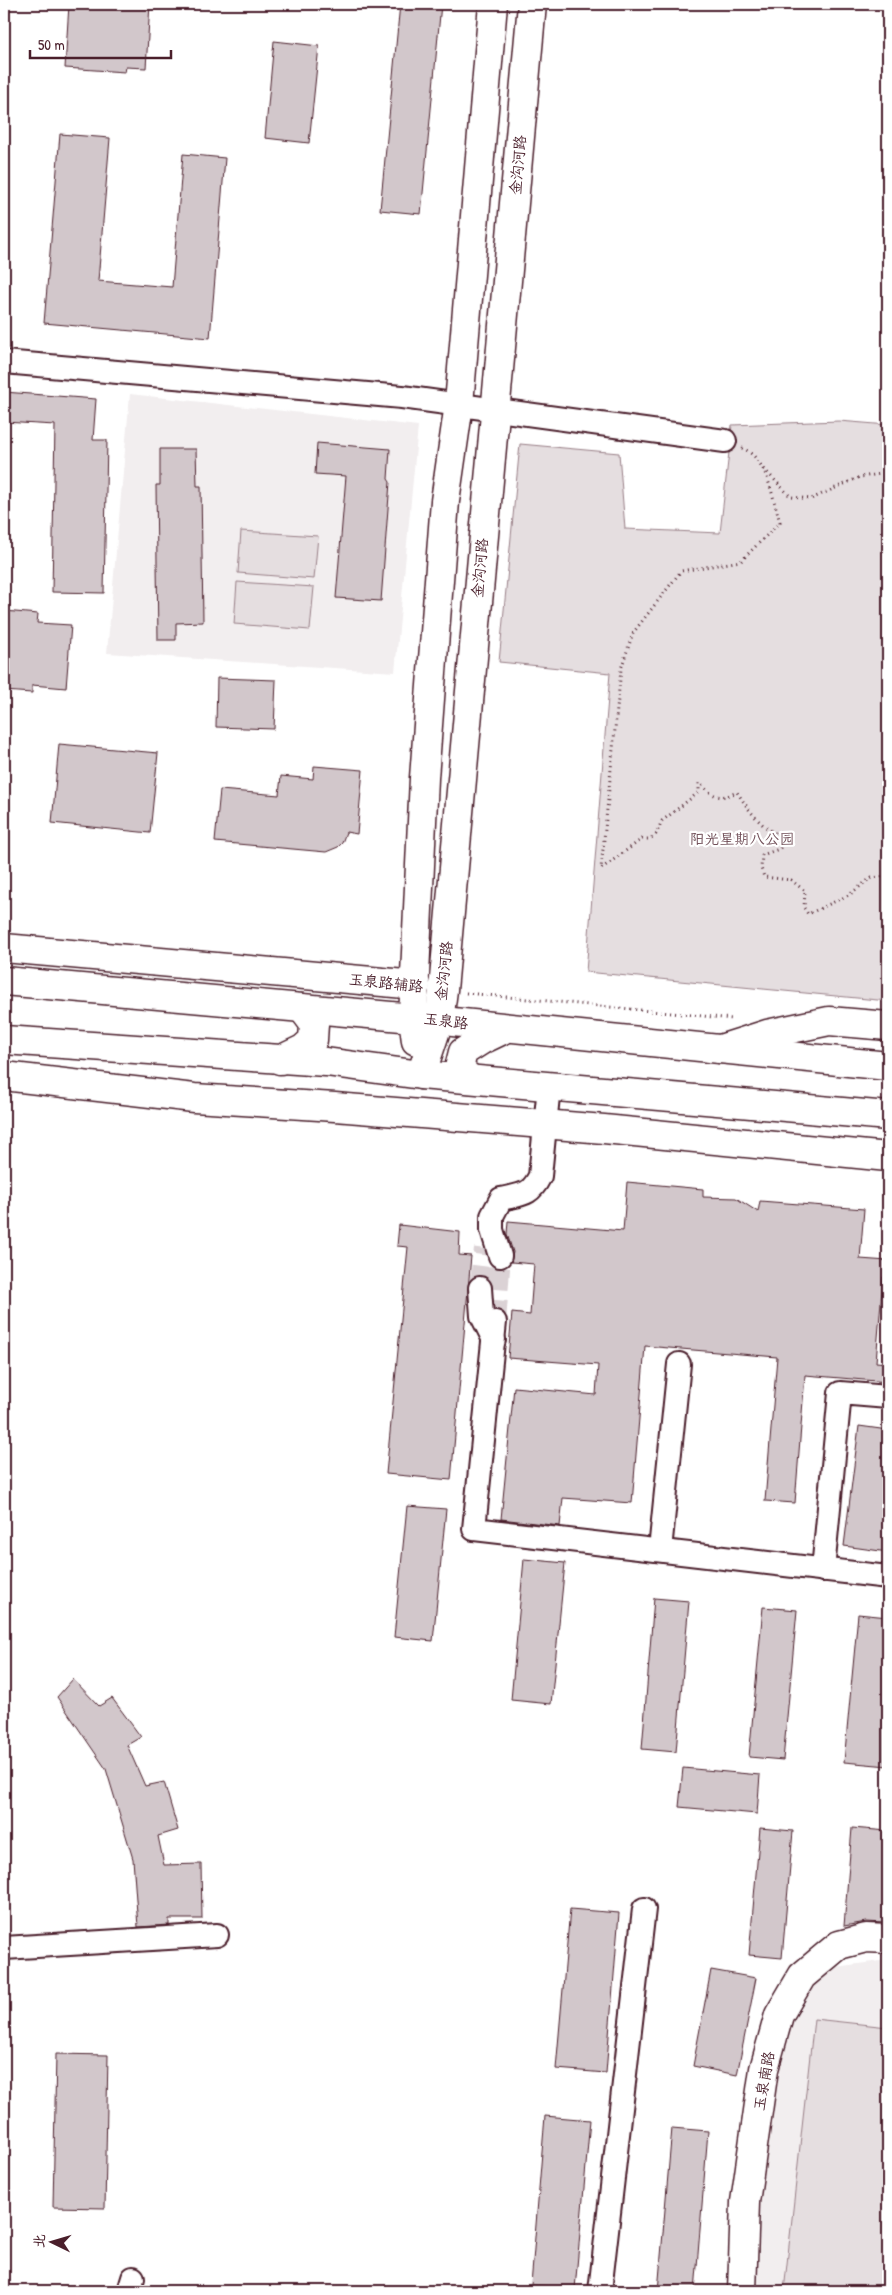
<svg xmlns="http://www.w3.org/2000/svg" width="892" height="2295" font-family="'Patrick Hand','LXGW WenKai TC',sans-serif">
<style>
.built{fill:#f2eeef}
.green{fill:#e5dee0;stroke:#987e86}
.building{fill:#d2c7cb;stroke:#4a1f2b}
.lines{fill:none;stroke-linecap:round;stroke-linejoin:round}
.street-tunnel{stroke:#dbd2d5;stroke-width:22;stroke-dasharray:22 11;stroke-linecap:butt}
.street-casing{stroke:#4a1f2b;stroke-width:26}
.secondary-casing{stroke:#4a1f2b;stroke-width:31}
.primary-casing{stroke:#4a1f2b;stroke-width:31}
.path{stroke:#4a1f2b;stroke-width:3;stroke-dasharray:1 4;stroke-linecap:butt}
.street{stroke:#fff;stroke-width:22}
.secondary{stroke:#fff;stroke-width:28}
.primary{stroke:#fff;stroke-width:28}
.labels{text-anchor:middle;stroke-width:4.5;stroke-linejoin:round;paint-order:stroke}
.street-label{font-size:15px;fill:#4a1f2b;stroke:#fff}
.park-label{font-size:15px;fill:#714f58;stroke:#fff}
</style>
<rect width="100%" height="100%" fill="#fff"/>
<filter id="ink" filterUnits="userSpaceOnUse"><feTurbulence type="fractalNoise" baseFrequency=".02" numOctaves="2"/><feDisplacementMap in="SourceGraphic" scale="10" xChannelSelector="R" yChannelSelector="G"/><feConvolveMatrix kernelMatrix="1 2 1 2 8 2 1 2 1" color-interpolation-filters="sRGB"/></filter>
<g filter="url(#ink)">
<g class="built">
<polygon points="130,394 418,426 395,672 107,653"/>
<polygon points="888,1960 888,2291 751,2291 763,2157 792,2008 814,1980 835,1967"/>
</g>
<g class="green">
<polygon points="839,421 888,425 888,1001 586,972 610,673 499,662 520,444 619,453 625,529 720,533 732,425"/>
<polygon points="241,531 318,536 314,579 238,573"/>
<polygon points="237,582 314,587 310,630 234,624"/>
<polygon points="814,2019 888,2027 888,2291 784,2291"/>
</g>
<g class="building">
<polygon points="69,4 150,4 146,68 126,67 125,72 65,68"/>
<polygon points="400,4 441,4 421,214 380,210"/>
<polygon points="274,41 319,46 309,143 265,138"/>
<polygon points="60,134 110,138 98,281 172,287 183,154 225,158 210,338 44,323"/>
<polygon points="4,392 96,399 93,440 107,440 104,593 52,592 55,425 4,422"/>
<polygon points="317,443 390,449 388,479 390,482 381,601 336,598 346,476 315,474"/>
<polygon points="160,449 196,449 197,486 201,486 203,622 176,623 176,640 158,640 156,485 160,485"/>
<polygon points="4,611 38,614 37,623 71,625 66,688 32,685 32,693 4,691"/>
<polygon points="217,678 276,680 274,729 216,727"/>
<polygon points="59,744 158,753 150,833 52,823"/>
<polygon points="314,766 363,770 357,834 346,832 342,843 338,847 326,852 215,842 220,790 279,795 281,776 313,779"/>
<polygon points="627,1182 703,1189 703,1197 736,1198 758,1212 760,1201 864,1209 860,1259 888,1261 888,1277 883,1277 876,1362 888,1363 888,1382 805,1375 795,1503 765,1501 777,1357 645,1346 632,1503 563,1498 560,1526 501,1519 514,1387 596,1395 598,1365 508,1358 512,1313 530,1315 534,1264 511,1262 513,1252 507,1234 508,1221 623,1231"/>
<polygon points="399,1225 460,1232 459,1255 471,1256 451,1480 386,1474 408,1247 397,1246"/>
<polygon points="859,1426 888,1430 888,1552 844,1546"/>
<polygon points="407,1506 446,1509 433,1641 394,1637"/>
<polygon points="524,1559 565,1563 551,1704 511,1700"/>
<polygon points="654,1598 689,1601 676,1752 642,1749"/>
<polygon points="763,1607 797,1610 783,1760 749,1757"/>
<polygon points="858,1614 888,1617 888,1766 844,1762"/>
<polygon points="73,1679 99,1706 112,1698 141,1737 127,1745 145,1786 164,1782 178,1830 158,1836 164,1865 201,1864 202,1919 169,1919 169,1925 138,1927 133,1859 106,1769 57,1697"/>
<polygon points="683,1768 760,1775 757,1814 679,1807"/>
<polygon points="760,1828 793,1831 782,1958 749,1955"/>
<polygon points="852,1828 888,1831 888,1885 885,1923 866,1922 844,1926"/>
<polygon points="570,1909 619,1913 606,2073 556,2069"/>
<polygon points="711,1970 756,1978 737,2075 693,2066"/>
<polygon points="56,2054 108,2055 105,2208 53,2207"/>
<polygon points="545,2116 590,2120 575,2289 531,2285"/>
<polygon points="672,2128 708,2131 695,2291 658,2291"/>
</g>
<g class="lines">
<g class="street-tunnel">
<polyline points="480,1288 485,1249"/>
<polyline points="495,1322 500,1256"/>
</g>
<defs>
<g id="street">
<polyline points="4,362 402,397 725,441"/>
<path d="M500 1256 492 1230V1216L501 1199C522 1194 530 1196 540 1176L549 1086"/>
<polyline points="480,1288 482,1316 494,1340"/>
<polyline points="495,1322 474,1529 888,1577"/>
<polyline points="660,1550 679,1364"/>
<polyline points="823,1570 840,1393 888,1397"/>
<polyline points="4,1948 217,1935"/>
<polyline points="129,2291 133,2278"/>
<polyline points="600,2291 644,1909"/>
</g>
<g id="secondary">
<polyline points="4,948 416,985"/>
<polyline points="416,1041 413,1018 424,778 445,501 459,404 493,4"/>
<polyline points="720,1049 767,1034 829,1021 888,1026"/>
<polyline points="421,1075 439,1021 443,990 532,4"/>
<polyline points="4,1076 194,1098 335,1107 604,1129 888,1157"/>
<polyline points="742,2291 745,2202 764,2069 779,2015 802,1976 839,1945 866,1938 888,1939"/>
</g>
<g id="primary">
<polyline points="4,981 413,1018 888,1066"/>
<polyline points="4,1040 326,1062 421,1075 888,1116"/>
<polyline points="280,1060 303,1049 313,1040 314,1024 302,1008"/>
<polyline points="470,1079 459,1068 463,1052 482,1040 507,1028"/>
</g>
</defs>
<use href="#street" class="street-casing"/>
<use href="#secondary" class="secondary-casing"/>
<use href="#primary" class="primary-casing"/>
<g class="path">
<path d="M742 448C768 459 772 497 780 522L741 561 681 571 633 633 621 669 601 869 642 839H650L656 834 662 821 699 792V783C714 796 718 801 737 792 750 812 765 834 790 838L779 849 762 855 761 868 764 877 791 880 805 891 804 908 808 914 849 895 871 878 888 876"/>
<polyline points="764,469 791,497 811,499 860,477 888,473"/>
<polyline points="466,993 733,1019"/>
</g>
<use href="#street" class="street"/>
<use href="#secondary" class="secondary"/>
<use href="#primary" class="primary"/>
</g>
</g>
<g class="labels">
<g class="street-label">
<text transform="translate(518 165) rotate(-85)" y="5">金沟河路</text>
<text transform="translate(480 568) rotate(-85)" y="5">金沟河路</text>
<text transform="translate(444 971) rotate(-84)" y="5">金沟河路</text>
<text transform="translate(386 983) rotate(6)" y="5">玉泉路辅路</text>
<text transform="translate(446 1021) rotate(7)" y="5">玉泉路</text>
<text transform="translate(764 2081) rotate(-80)" y="5">玉泉南路</text>
</g>
<g class="park-label">
<text x="742" y="844">阳光星期八公园</text>
</g>
</g>
<rect width="892" height="2295" fill="none" stroke="#fff" stroke-width="20"/>
<rect x="10" y="10" width="872" height="2275" fill="none" stroke="#4a1f2b" stroke-width="2" filter="url(#ink)"/>
<g transform="translate(52 2242) rotate(275)" stroke="#ffffff" stroke-width="4" paint-order="stroke">
<path d="M0-4L9 19L0 12L-9 19Z" fill="#4a1f2b"/>
<text y="-8" font-size="14" font-weight="bold" text-anchor="middle" fill="#4a1f2b">北</text>
</g>
<path d="M30 50v8h141v-8" fill="none" stroke="#4a1f2b" stroke-width="2.5"/>
<text x="38" y="50" font-size="15" fill="#4a1f2b" stroke="#ffffff" stroke-width="4" paint-order="stroke">50 m</text>
</svg>
